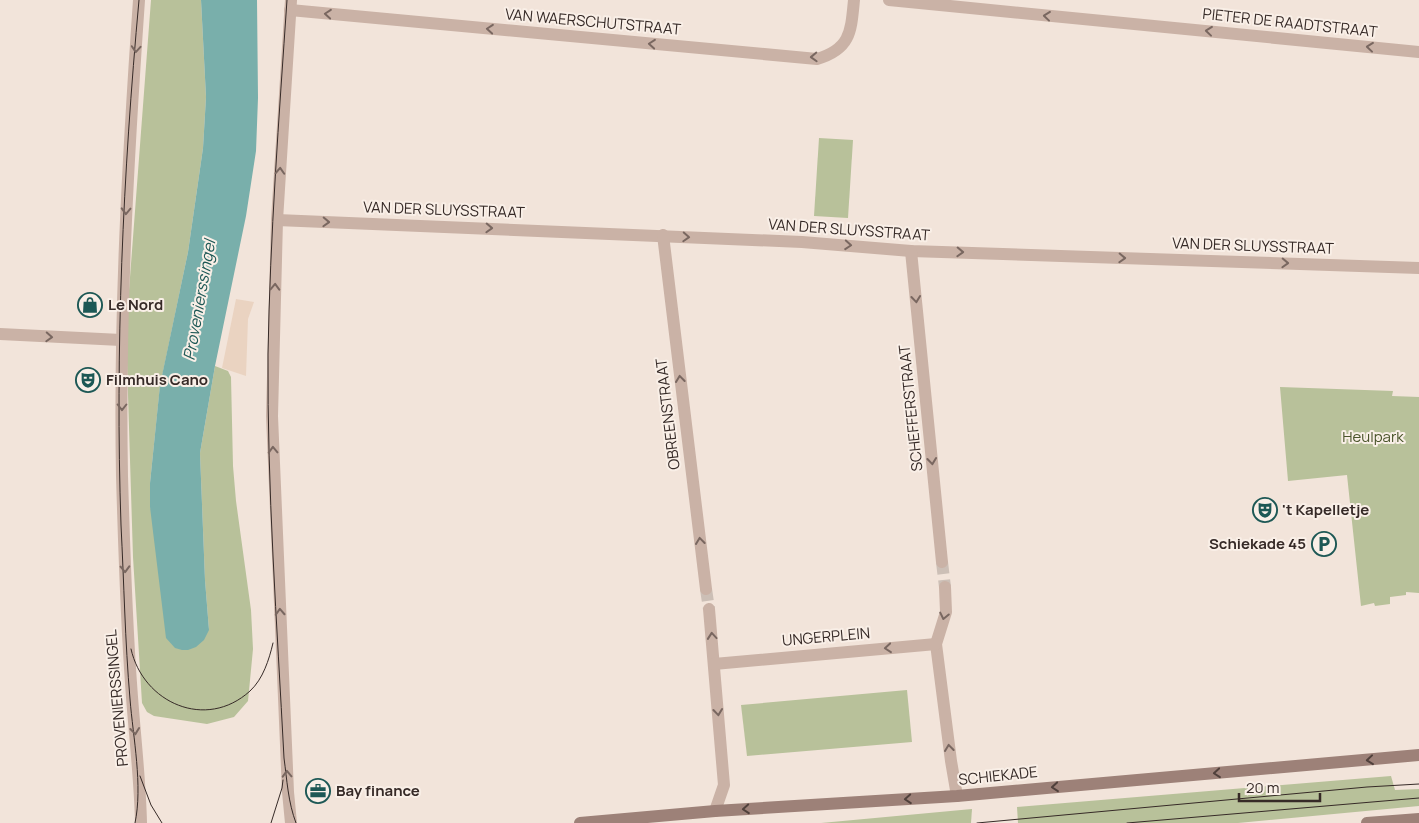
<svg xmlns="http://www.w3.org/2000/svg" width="1419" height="823" font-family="Manrope,sans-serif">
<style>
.green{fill:#b8c19a}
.plaza{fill:#ead3c1}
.water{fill:#79afab}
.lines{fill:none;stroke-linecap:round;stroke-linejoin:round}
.street-tunnel{stroke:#ccbfb6;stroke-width:12;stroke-dasharray:12 6;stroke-linecap:butt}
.street{stroke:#cab2a6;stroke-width:12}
.secondary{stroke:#9d8178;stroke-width:12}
.tram{stroke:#362a27;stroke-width:1}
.oneway{stroke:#796760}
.oneway2{stroke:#50403b}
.labels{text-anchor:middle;stroke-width:4;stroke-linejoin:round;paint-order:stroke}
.street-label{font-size:15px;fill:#362a27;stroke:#f9efe7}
.poi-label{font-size:15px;font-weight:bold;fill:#362a27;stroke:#f9efe7;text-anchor:start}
.park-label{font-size:15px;fill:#4a542b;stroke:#f9efe7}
.water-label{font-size:16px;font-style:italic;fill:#1d5855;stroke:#f9efe7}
</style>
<rect width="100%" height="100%" fill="#f2e4da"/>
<g class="green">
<polygon points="151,0 201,0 206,97 203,148 188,252 160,386 150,483 150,507 209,630 205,580 200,453 215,366 228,371 231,377 233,466 236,501 251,610 253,649 248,701 234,717 207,724 154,716 147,712 142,703 133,557 126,330"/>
<polygon points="819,138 853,140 848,218 814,216"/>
<polygon points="1280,387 1393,391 1392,396 1419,397 1419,593 1406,592 1406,595 1390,597 1390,604 1375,606 1374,603 1361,606 1347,475 1288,481"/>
<polygon points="907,690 912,742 747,756 741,705"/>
<polygon points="1391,776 1395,790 1419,789 1419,806 1238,823 1018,823 1017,807"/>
<polygon points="972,809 971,823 821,823"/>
</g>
<polygon class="plaza" points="236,299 254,302 248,319 246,376 222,368"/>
<polygon class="water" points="201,0 257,0 258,98 256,151 246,216 215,366 200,453 205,580 209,630 204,640 196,647 188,650 182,650 175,648 166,638 150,507 150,483 160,385 188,252 203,148 206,97"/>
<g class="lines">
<g class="street-tunnel">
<polyline points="942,562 945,587"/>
<polyline points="706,589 709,609"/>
</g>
<g class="street">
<path d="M139 0C128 158 119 317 122 476 124 545 126 614 131 683 134 730 140 776 141 823"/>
<polyline points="291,0 277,220 272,416 288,792 291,823"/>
<polyline points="889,0 1419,52"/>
<path d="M290 10 817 59C851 49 851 31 854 0"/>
<polyline points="277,220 802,242 911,251 1419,268"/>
<polyline points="663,235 706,589"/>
<polyline points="911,251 942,562"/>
<polyline points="0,334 121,340"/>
<polyline points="945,587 946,612 936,644 951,761 957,796"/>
<polyline points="709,609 724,785 715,811"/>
<polyline points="714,664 936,644"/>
</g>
<g class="secondary">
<polyline points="580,823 715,811 957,796 1419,755"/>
<polyline points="1367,823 1419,819"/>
</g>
<g class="tram">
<path d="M287 0C279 117 270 237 268 354 267 489 277 623 284 758 287 780 288 802 296 823"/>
<path d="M131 649C143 703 206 731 250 691 263 679 269 660 273 643"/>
<polyline points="140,776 151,805 162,823"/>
<path d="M135 823C143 786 133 737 130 699 125 641 124 583 121 525 115 350 123 175 139 0"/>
<polyline points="271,823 282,788 283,780"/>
<polyline points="977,823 1367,787 1419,784"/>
<polyline points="1127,823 1419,798"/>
</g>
</g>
<defs><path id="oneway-chevron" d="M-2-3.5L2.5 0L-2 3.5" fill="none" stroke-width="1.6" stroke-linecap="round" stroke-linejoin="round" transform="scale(1.25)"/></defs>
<g class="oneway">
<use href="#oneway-chevron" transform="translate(328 14) rotate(-175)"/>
<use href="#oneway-chevron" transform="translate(1047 16) rotate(-174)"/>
<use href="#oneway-chevron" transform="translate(490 29) rotate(-175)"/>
<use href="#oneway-chevron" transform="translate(1209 31) rotate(-174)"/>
<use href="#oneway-chevron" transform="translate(652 44) rotate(-175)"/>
<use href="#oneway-chevron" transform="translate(1370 47) rotate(-174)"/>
<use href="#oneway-chevron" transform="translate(136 49) rotate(94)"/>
<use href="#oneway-chevron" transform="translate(814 57) rotate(178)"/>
<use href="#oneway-chevron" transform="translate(280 171) rotate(-87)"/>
<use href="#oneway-chevron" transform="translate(126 211) rotate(92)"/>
<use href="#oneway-chevron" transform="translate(326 222) rotate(2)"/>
<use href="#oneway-chevron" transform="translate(489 228) rotate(2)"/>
<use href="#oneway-chevron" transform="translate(686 237) rotate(3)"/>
<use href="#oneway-chevron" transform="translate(848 245) rotate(4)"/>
<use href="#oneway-chevron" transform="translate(960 252) rotate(2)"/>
<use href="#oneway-chevron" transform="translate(1122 258) rotate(2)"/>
<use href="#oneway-chevron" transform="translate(1285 263) rotate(2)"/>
<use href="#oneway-chevron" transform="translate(275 287) rotate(-88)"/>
<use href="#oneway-chevron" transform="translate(916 299) rotate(84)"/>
<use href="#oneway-chevron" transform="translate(49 337) rotate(3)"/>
<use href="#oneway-chevron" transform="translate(680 379) rotate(-97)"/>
<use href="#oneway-chevron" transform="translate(122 407) rotate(90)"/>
<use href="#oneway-chevron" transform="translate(273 450) rotate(-92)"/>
<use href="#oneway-chevron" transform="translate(932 461) rotate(84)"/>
<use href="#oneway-chevron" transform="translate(700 541) rotate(-97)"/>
<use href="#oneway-chevron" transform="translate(125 569) rotate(88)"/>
<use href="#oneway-chevron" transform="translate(280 612) rotate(-93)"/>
<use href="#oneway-chevron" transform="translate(944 616) rotate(102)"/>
<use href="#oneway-chevron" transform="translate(712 636) rotate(-95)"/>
<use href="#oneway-chevron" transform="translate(888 648) rotate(175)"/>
<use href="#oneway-chevron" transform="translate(718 712) rotate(84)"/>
<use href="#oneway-chevron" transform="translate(135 731) rotate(84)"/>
<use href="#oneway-chevron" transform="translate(949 748) rotate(-97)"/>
<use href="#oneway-chevron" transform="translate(287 774) rotate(-92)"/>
</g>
<g class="oneway2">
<use href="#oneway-chevron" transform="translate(1370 760) rotate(174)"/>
<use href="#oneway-chevron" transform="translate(1217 773) rotate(175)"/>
<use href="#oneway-chevron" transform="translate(1055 787) rotate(175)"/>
<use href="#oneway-chevron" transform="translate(908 799) rotate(176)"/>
<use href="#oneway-chevron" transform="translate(746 809) rotate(176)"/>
</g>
<defs>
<symbol id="shop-ring" viewBox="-11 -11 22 22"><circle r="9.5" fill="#f9efe7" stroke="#1d5855" stroke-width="1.5"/><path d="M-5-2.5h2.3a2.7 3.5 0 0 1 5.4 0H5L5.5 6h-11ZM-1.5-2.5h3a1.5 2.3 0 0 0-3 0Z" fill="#1d5855"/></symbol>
<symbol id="theatre-ring" viewBox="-11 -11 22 22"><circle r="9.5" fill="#f9efe7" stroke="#1d5855" stroke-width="1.5"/><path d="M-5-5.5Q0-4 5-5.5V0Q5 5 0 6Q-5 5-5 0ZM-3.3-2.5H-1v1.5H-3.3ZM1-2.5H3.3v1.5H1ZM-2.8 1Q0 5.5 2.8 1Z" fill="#1d5855"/></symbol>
<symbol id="parking-ring" viewBox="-11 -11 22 22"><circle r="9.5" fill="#f9efe7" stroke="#1d5855" stroke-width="1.5"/><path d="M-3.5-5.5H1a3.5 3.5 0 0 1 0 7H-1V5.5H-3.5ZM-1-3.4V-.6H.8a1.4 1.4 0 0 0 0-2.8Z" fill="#1d5855"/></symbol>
<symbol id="office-ring" viewBox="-11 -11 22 22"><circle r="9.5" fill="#f9efe7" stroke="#1d5855" stroke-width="1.5"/><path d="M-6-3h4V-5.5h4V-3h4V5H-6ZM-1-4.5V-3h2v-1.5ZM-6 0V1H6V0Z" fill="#1d5855"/></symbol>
</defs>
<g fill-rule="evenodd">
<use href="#shop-ring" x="76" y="291" width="28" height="28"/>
<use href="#theatre-ring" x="74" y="366" width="28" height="28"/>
<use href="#theatre-ring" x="1251" y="496" width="28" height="28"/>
<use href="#parking-ring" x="1310" y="530" width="28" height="28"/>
<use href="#office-ring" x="304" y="777" width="28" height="28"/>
</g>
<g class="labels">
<g class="street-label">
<text transform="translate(593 22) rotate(5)" y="5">VAN WAERSCHUTSTRAAT</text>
<text transform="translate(1290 23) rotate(6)" y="5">PIETER DE RAADTSTRAAT</text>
<text transform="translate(444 210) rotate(2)" y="5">VAN DER SLUYSSTRAAT</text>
<text transform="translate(849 230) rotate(4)" y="5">VAN DER SLUYSSTRAAT</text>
<text transform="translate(1253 246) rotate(2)" y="5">VAN DER SLUYSSTRAAT</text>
<text transform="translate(911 408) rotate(-96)" y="5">SCHEFFERSTRAAT</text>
<text transform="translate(668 414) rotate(-97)" y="5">OBREENSTRAAT</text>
<text transform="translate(826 637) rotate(-5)" y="5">UNGERPLEIN</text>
<text transform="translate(117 698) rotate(-95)" y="5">PROVENIERSSINGEL</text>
<text transform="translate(998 776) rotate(-6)" y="5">SCHIEKADE</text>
</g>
<g class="poi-label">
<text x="108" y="310">Le Nord</text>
<text x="106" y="385">Filmhuis Cano</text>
<text x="1282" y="515">'t Kapelletje</text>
<text x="1306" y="549" text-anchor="end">Schiekade 45</text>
<text x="336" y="796">Bay finance</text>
</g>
<g class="park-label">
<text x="1373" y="442">Heulpark</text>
</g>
<g class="water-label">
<text transform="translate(199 300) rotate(-80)" y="6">Provenierssingel</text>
</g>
</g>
<path d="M1239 793v8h81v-8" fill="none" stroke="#362a27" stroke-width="2.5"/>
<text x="1246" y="793" font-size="15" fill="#362a27" stroke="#f9efe7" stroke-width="4" paint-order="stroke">20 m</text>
</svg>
